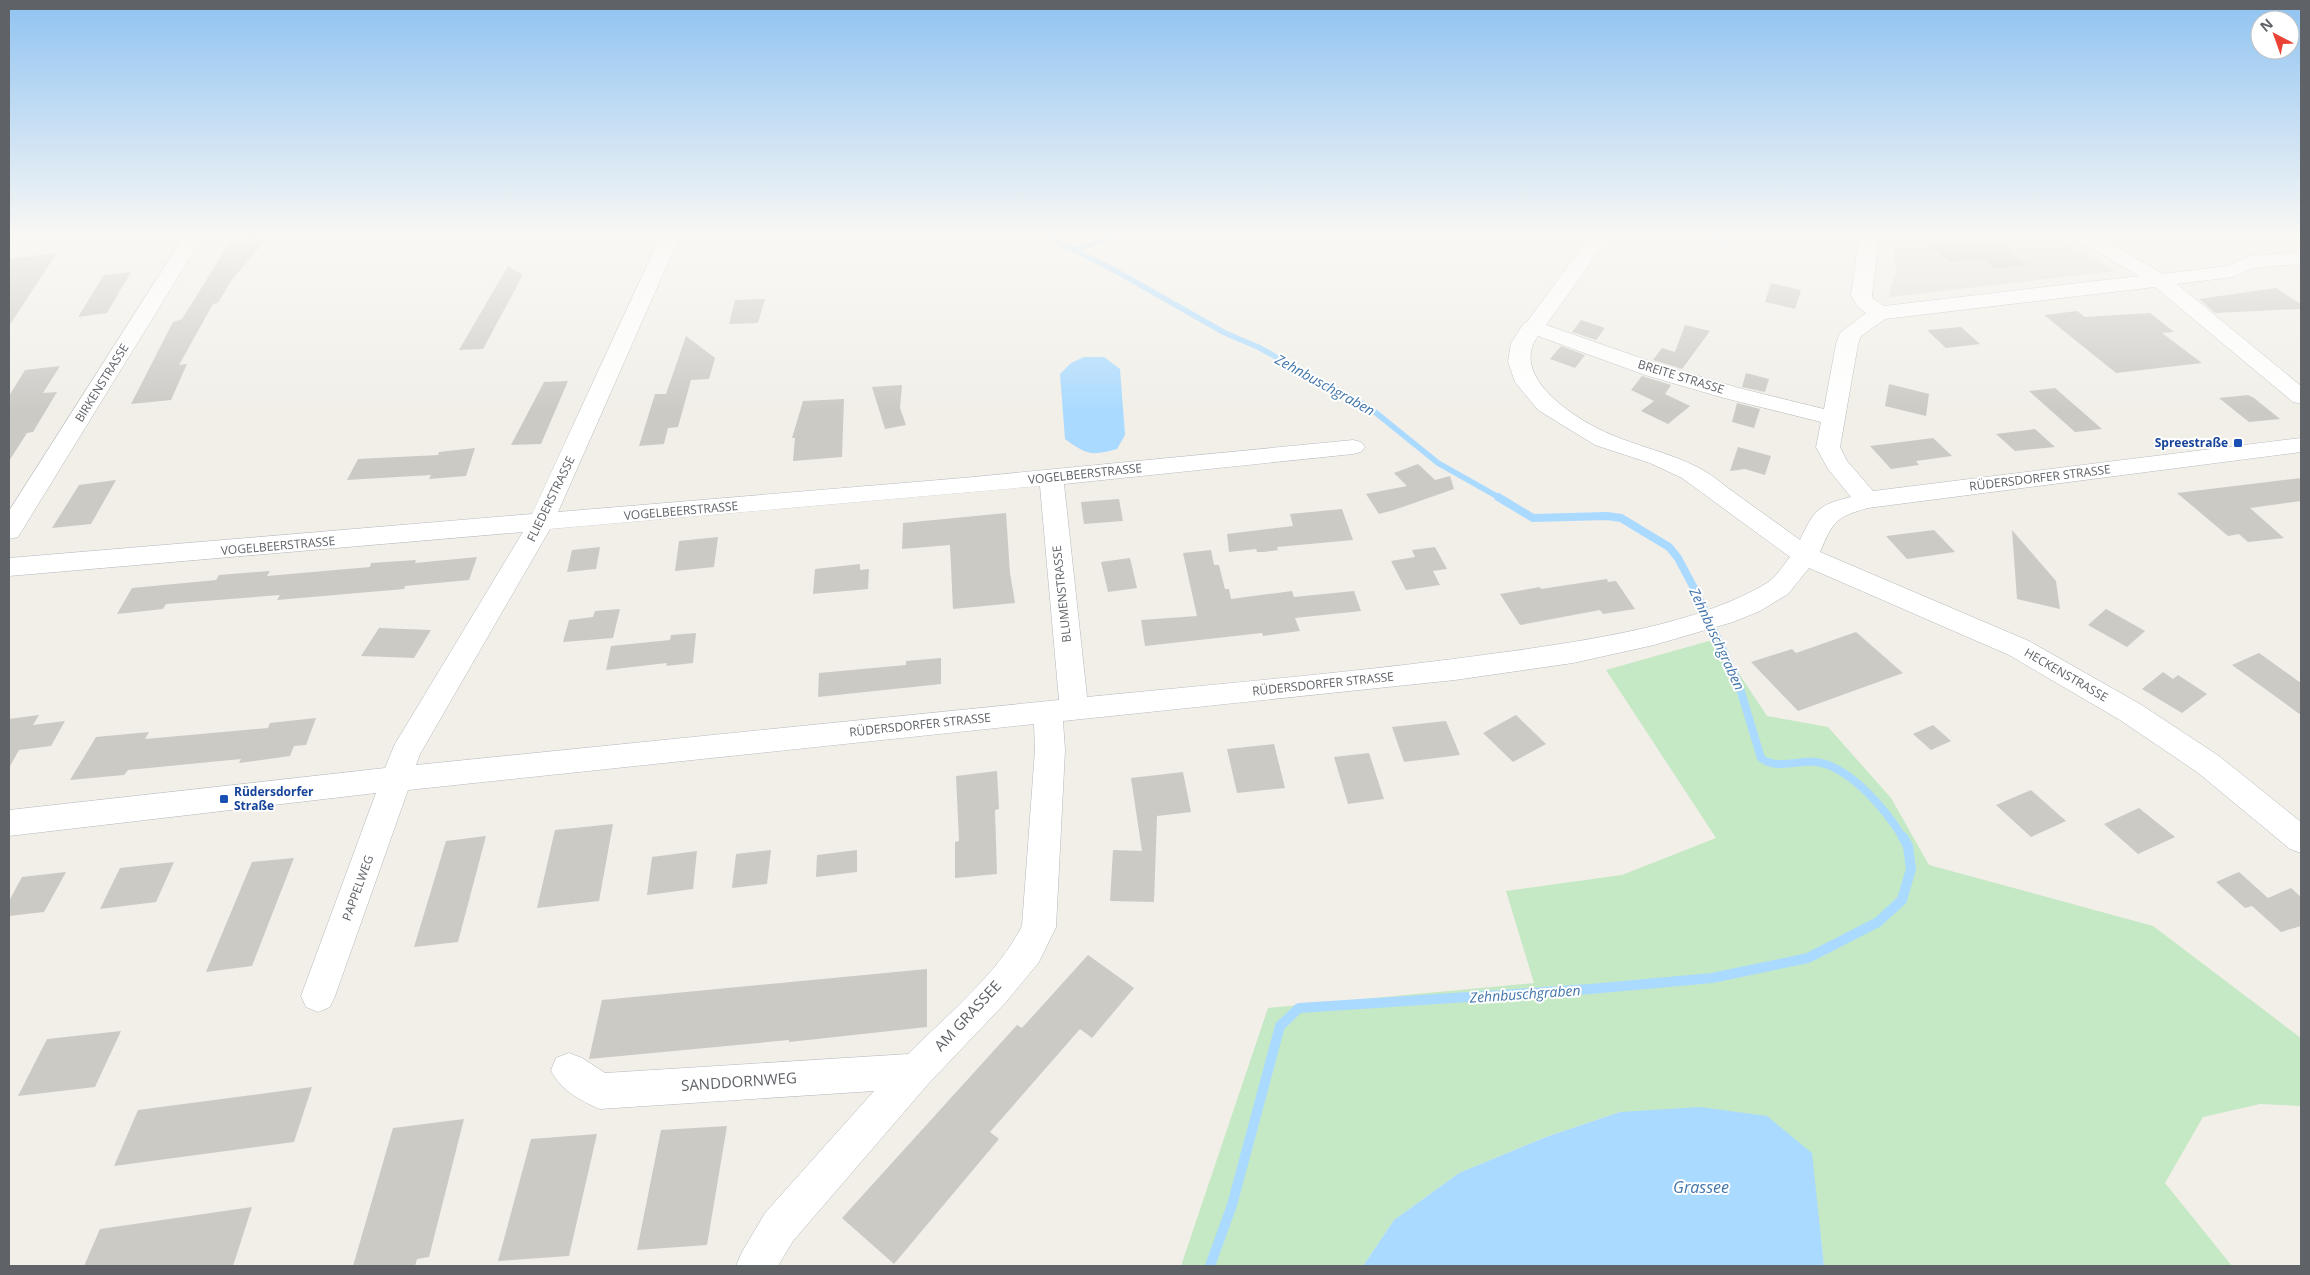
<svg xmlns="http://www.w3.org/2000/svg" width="2310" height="1275" font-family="'Open Sans',sans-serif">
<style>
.education{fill:#e1ded6}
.green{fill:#c5e8c5}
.water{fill:#aadaff}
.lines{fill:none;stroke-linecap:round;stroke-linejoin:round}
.stream-far2{stroke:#aadaff;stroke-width:5.5}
.stream-far1{stroke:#aadaff;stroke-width:8}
.stream{stroke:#aadaff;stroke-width:10}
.building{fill:#cccac5}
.minor-casing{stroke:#b5b8bc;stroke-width:1}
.minor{fill:#fff;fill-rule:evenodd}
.transit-dot{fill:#1a4fb4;stroke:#fff;stroke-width:2}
.labels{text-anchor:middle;stroke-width:4;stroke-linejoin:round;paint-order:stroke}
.street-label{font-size:12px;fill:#5f6368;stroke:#fff}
.transit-label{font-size:12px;font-weight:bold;fill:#164399;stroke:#fff;text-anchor:end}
.water-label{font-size:14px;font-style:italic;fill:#4174aa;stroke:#fff}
.near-street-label{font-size:15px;fill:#5f6368;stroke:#fff}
.near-water-label{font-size:16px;font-style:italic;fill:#4174aa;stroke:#fff}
</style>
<rect width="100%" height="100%" fill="#f1efe8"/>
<polygon class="education" points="1892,233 2051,233 2116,271 1889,297 1896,270"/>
<polygon class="green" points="1716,639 1767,716 1828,727 1891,798 1929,865 2153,926 2301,1038 2301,1106 2260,1104 2203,1117 2165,1183 2232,1266 1824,1266 1821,1238 1620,1112 1546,1137 1459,1173 1394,1220 1363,1266 1181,1266 1268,1008 1534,983 1506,891 1622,875 1716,838 1606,670"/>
<g class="water">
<path d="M1084 357H1104L1120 369 1125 435 1117 449C1091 456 1087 455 1065 439L1060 374 1071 363Z"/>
<polygon points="1700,1107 1767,1116 1812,1153 1824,1266 1363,1266 1394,1220 1459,1173 1546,1137 1620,1112"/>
</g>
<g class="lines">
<g class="stream-far2">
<polyline points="1041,233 1116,271 1225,333 1258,347 1370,408 1438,463 1500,498"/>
<polyline points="1704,233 1727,243"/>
<polyline points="1074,250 1126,233"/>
</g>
<path class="stream-far1" d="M1498 497 1533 518 1607 516 1621 518 1669 547 1678 558 1696 592 1739 685 1761 758C1776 770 1798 760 1816 762 1850 766 1887 811 1903 838"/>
<polyline class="stream" points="1210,1266 1232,1205 1280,1026 1299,1008 1590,989 1712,978 1808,958 1878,922 1902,900 1911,869 1908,846 1903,837"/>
</g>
<g class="building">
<polygon points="272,233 231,281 218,303 213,304 179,365 187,364 171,400 131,404 173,322 182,319 235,234"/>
<polygon points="1949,233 1986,233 2027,265 1995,269 1981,258 1950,262 1928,244 1959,241"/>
<polygon points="57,253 9,326 9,259"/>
<polygon points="508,266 523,275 483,349 459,350"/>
<polygon points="131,272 107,313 78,317 104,275"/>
<polygon points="1771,283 1801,290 1795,309 1765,302"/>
<polygon points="2276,288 2301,304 2301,309 2215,313 2199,299"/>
<polygon points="765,299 758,323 729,324 735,300"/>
<polygon points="2077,311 2085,317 2150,313 2174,332 2162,333 2202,363 2116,373 2044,315"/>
<polygon points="1581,320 1605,328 1596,340 1572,332"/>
<polygon points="1685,325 1710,331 1682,369 1653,360 1662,348 1675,352"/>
<polygon points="1961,327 1980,344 1946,348 1927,330"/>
<polygon points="686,336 715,358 709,379 691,380 678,427 668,428 664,444 639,446 655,394 666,394"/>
<polygon points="1561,346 1585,355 1575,368 1550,359"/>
<polygon points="60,366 43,393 57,392 33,432 27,433 9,461 9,396 25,370"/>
<polygon points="1746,373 1769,379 1765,392 1742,387"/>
<polygon points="1642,376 1671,385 1665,394 1690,406 1668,424 1641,411 1654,401 1631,390"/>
<polygon points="568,381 541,444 511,445 544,382"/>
<polygon points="1889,384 1929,394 1926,416 1885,406"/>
<polygon points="902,385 900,408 906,425 885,429 872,387"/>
<polygon points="2055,388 2102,429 2075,432 2029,391"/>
<polygon points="2248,395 2254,398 2280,419 2249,422 2219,398"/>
<polygon points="844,399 842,457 793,461 795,438 792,438 803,401"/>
<polygon points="1737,403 1760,409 1754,428 1732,422"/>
<polygon points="2035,429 2055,447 2015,451 1996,434"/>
<polygon points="1933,438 1952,456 1916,461 1919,465 1891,469 1870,446"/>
<polygon points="1738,447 1771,456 1765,475 1745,469 1730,471"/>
<polygon points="475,448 466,476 429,479 431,475 347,480 358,459 438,455 439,452"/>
<polygon points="1418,464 1435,480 1450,476 1454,489 1394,510 1379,514 1366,494 1407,486 1394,473"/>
<polygon points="2301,478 2301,501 2250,508 2284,538 2248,542 2239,534 2228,536 2177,493"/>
<polygon points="116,480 91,524 52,528 79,485"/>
<polygon points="1119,499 1123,521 1084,524 1081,502"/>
<polygon points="1342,509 1353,540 1277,547 1278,550 1264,552 1257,552 1256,549 1229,552 1227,534 1293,526 1290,514"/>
<polygon points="1006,513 1010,573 1015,603 953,609 950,545 902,549 903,523"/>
<polygon points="1934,530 1955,552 1907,559 1886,536"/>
<polygon points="2012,530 2056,581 2060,609 2017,599"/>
<polygon points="718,537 714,567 675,571 679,541"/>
<polygon points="600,547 596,569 567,572 572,550"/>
<polygon points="1435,547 1447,569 1433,571 1440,585 1406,590 1391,561 1415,557 1412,550"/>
<polygon points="1211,550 1214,565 1219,565 1225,589 1229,589 1231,599 1292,591 1294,597 1354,591 1361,611 1295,618 1300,631 1263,636 1262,633 1145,646 1141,620 1197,616 1183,553"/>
<polygon points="477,557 469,580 405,586 404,589 277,600 280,595 166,604 163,609 117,614 132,588 216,580 219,575 270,571 267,576 370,567 371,563 416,560 415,563"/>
<polygon points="1130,558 1137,588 1108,592 1101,562"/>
<polygon points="860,564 860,570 869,569 868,589 813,594 815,569"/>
<polygon points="1607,579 1608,582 1616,581 1635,609 1603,614 1600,610 1520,625 1500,594 1540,587 1541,589"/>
<polygon points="620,609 613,638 563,642 569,620 593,617 595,611"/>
<polygon points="2106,609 2145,631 2127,647 2088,625"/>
<polygon points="379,628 431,630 414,658 361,656"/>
<polygon points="1856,632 1903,673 1798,711 1751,662 1792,649 1796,653"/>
<polygon points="696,633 693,663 666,666 667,663 606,670 611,646 670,640 671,635"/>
<polygon points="2259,653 2301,683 2301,715 2232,665"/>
<polygon points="941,658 941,684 818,697 819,673 906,665 906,661"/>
<polygon points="2163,672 2173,679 2178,675 2207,694 2182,713 2142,689"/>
<polygon points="39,715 33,725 65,721 51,746 19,750 9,768 9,719"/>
<polygon points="1516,715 1546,744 1513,762 1483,733"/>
<polygon points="316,718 306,745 294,746 290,756 239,763 241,759 128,770 124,775 70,780 96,737 149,732 145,739 268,728 270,723"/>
<polygon points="1446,721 1460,755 1404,762 1392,727"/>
<polygon points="1933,725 1951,741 1931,750 1913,734"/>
<polygon points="1274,744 1285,788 1237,793 1227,749"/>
<polygon points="1369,753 1384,799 1348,804 1334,757"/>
<polygon points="997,771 999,809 995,810 997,874 955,878 955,842 959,841 956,776"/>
<polygon points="1183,772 1191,812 1157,816 1154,902 1110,901 1113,850 1142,851 1131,778"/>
<polygon points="2031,790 2066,821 2031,837 1996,805"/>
<polygon points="2139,808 2175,837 2138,854 2104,824"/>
<polygon points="613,824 599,901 537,908 555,830"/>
<polygon points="486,836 458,942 414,947 446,841"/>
<polygon points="771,850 767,884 732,888 736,854"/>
<polygon points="857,850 857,872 816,877 817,855"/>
<polygon points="697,851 693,889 647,895 652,857"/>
<polygon points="294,858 252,966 206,972 252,862"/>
<polygon points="174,862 156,902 100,909 120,868"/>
<polygon points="66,872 44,912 9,916 9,901 22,877"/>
<polygon points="2239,872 2268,898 2291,888 2301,897 2301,926 2281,932 2252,906 2245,908 2216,882"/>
<polygon points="1088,955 1134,988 1092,1038 1080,1029 990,1132 999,1139 894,1264 842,1218 1017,1025 1022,1028"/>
<polygon points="927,969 927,1027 789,1042 789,1040 589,1059 602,1000"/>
<polygon points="121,1031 95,1087 18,1096 47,1039"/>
<polygon points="312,1087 294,1142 114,1166 138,1110"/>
<polygon points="464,1119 429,1257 417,1259 415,1266 353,1266 393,1128"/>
<polygon points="727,1126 707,1245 637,1250 661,1130"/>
<polygon points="597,1134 569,1256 498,1261 531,1139"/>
<polygon points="252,1207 233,1266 84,1266 100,1229"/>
</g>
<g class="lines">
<defs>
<g id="minor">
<polygon points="9,233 64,233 62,237 55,239 9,243"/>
<polygon points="186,233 205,233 18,537 9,539 9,511"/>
<path d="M662 233H681L558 512 963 478 1353 440 1361 442 1365 447 1361 452 1353 454 1064 484 1087 697C1229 683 1372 671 1513 651 1590 640 1700 624 1767 583 1776 577 1783 566 1790 557L1682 478 1650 463 1595 445 1538 410 1515 382 1508 362 1511 343 1524 323 1527 322 1590 236 1597 234 1604 236 1607 240 1546 325 1661 365 1739 388 1824 409 1836 344 1840 333 1866 313 1857 306 1851 295 1860 233H1880L1872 295 1873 299 1884 306 2139 276 2072 237 2070 233H2093L2163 274 2227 266 2250 256 2301 252V264L2254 268 2232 277 2177 284 2301 386V404L2293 402 2155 287 1885 319 1861 336 1858 344 1840 447 1847 461 1873 491 2301 438V452L1868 508C1835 517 1833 522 1820 552L2029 641 2140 704 2219 756 2301 822V853L2290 849 2197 772 2120 720 2009 655 1809 568 1788 594 1760 611 1733 622 1654 645 1573 663 1455 680 1063 721 1065 750 1056 927 1039 962 1006 1002 929 1083 793 1241 778 1266H736L742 1252 765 1213 874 1091 600 1109C581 1101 559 1089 551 1070L556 1058 569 1053 582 1058 605 1073 908 1054C946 1016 998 974 1022 926L1035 750 1034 724 408 790 335 996 330 1007 318 1012 306 1007 301 996 376 793 9 836V810L385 768 395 744 523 532 9 576V558L532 514ZM1538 336 1645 375 1724 398 1821 422 1816 447 1828 469 1851 497C1818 505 1814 510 1800 540 1777 523 1754 507 1732 491 1721 483 1710 473 1697 467 1670 453 1640 447 1612 435 1580 422 1507 378 1538 336ZM1040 486 1059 700 416 765 420 754 550 529Z"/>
</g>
</defs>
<use href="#minor" class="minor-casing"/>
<use href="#minor" class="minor"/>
</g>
<linearGradient id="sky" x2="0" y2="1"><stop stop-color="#8fc3f1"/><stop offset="0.57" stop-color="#f9f8f5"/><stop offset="1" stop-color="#f9f8f5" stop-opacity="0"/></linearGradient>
<rect width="2310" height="412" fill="url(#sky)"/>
<g class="transit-dot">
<rect x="2233" y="438" width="10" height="10" rx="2.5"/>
<rect x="219" y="794" width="10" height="10" rx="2.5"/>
</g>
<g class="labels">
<g class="street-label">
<text transform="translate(1681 377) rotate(17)" y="4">BREITE STRASSE</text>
<text transform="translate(102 383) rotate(-58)" y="4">BIRKENSTRASSE</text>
<text transform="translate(1085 474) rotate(-6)" y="4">VOGELBEERSTRASSE</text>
<text transform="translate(2040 478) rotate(-7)" y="4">RÜDERSDORFER STRASSE</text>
<text transform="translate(551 499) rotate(-64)" y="4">FLIEDERSTRASSE</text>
<text transform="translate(681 511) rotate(-5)" y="4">VOGELBEERSTRASSE</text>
<text transform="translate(278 546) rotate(-5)" y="4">VOGELBEERSTRASSE</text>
<text transform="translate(1062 594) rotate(-96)" y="4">BLUMENSTRASSE</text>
<text transform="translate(2066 675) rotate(30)" y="4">HECKENSTRASSE</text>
<text transform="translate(1323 684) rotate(-6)" y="4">RÜDERSDORFER STRASSE</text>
<text transform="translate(920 725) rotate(-6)" y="4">RÜDERSDORFER STRASSE</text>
<text transform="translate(358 888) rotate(-70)" y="4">PAPPELWEG</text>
</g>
<g class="transit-label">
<text x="2228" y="447">Spreestraße</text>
<text x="234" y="796" text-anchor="start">Rüdersdorfer<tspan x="234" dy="14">Straße</tspan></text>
</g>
<g class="water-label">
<text transform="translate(1325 385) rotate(29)" y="5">Zehnbuschgraben</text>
<text transform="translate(1717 639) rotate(65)" y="5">Zehnbuschgraben</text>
<text transform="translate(1525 994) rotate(-4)" y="5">Zehnbuschgraben</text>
</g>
<g class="near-street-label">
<text transform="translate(968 1016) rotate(-47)" y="5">AM GRASSEE</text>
<text transform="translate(739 1082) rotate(-4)" y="5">SANDDORNWEG</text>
</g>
<g class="near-water-label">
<text x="1701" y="1193">Grassee</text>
</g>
</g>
<rect width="2310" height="1275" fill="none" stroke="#5f6368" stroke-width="20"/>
<g transform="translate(2275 35) rotate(319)"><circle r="24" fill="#ffffff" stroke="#bfc1c3"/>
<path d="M0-4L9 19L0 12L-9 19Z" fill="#ea4335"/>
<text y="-8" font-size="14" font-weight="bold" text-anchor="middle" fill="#5f6368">N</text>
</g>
</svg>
